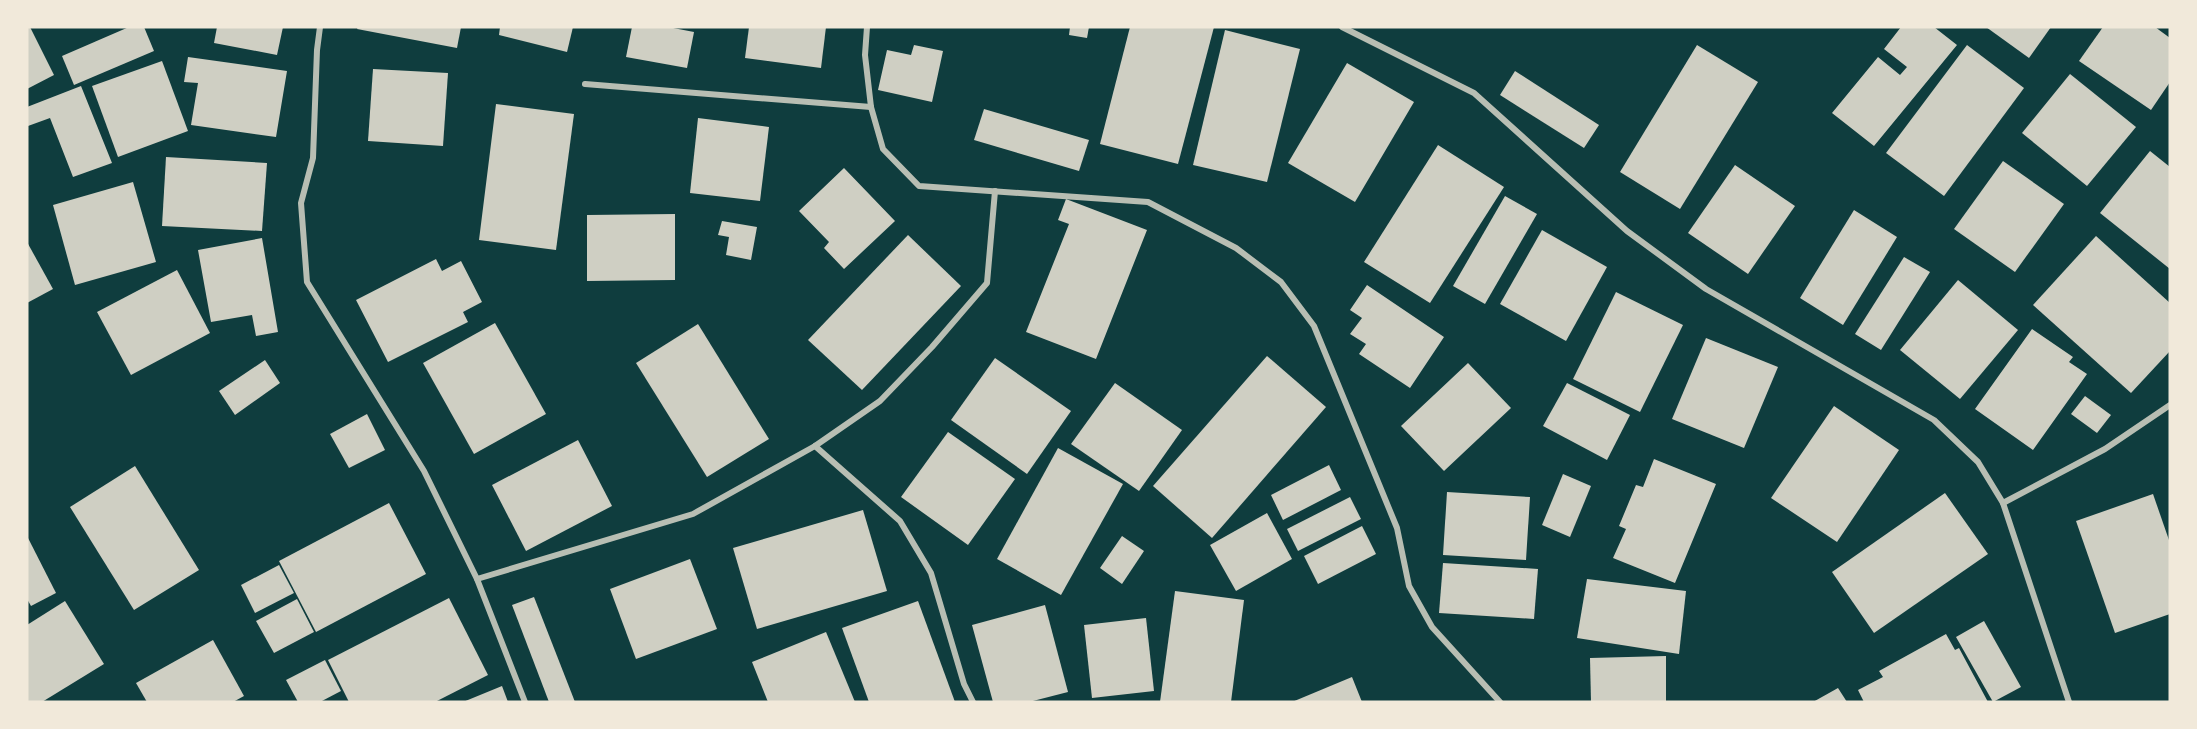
<svg xmlns="http://www.w3.org/2000/svg" width="2197" height="729" font-family="Manrope,sans-serif">
<style>
.building{fill:#cfcfc3}
.lines{fill:none;stroke-linecap:round;stroke-linejoin:round}
.minor{stroke:#b8beb3;stroke-width:6}
</style>
<rect width="100%" height="100%" fill="#0f3d3e"/>
<g class="building">
<polygon points="27,27 30,27 54,75 27,89"/>
<polygon points="129,27 144,27 154,51 74,85 62,56"/>
<polygon points="217,27 283,27 277,55 214,43"/>
<polygon points="358,27 461,27 457,48 357,29"/>
<polygon points="500,27 573,27 567,52 499,35"/>
<polygon points="632,27 668,27 694,32 687,68 626,57"/>
<polygon points="749,27 826,27 821,68 745,58"/>
<polygon points="1070,27 1089,27 1087,38 1069,35"/>
<polygon points="1130,27 1214,27 1178,164 1100,144"/>
<polygon points="1901,27 1934,27 1957,45 1874,146 1832,113 1878,57 1900,75 1907,67 1884,49"/>
<polygon points="1986,27 2051,27 2029,58"/>
<polygon points="2103,27 2155,27 2170,38 2170,82 2151,110 2079,61"/>
<polygon points="1225,30 1300,49 1267,182 1193,165"/>
<polygon points="914,45 943,51 932,102 878,90 887,50 911,55"/>
<polygon points="1697,45 1758,82 1680,209 1620,172"/>
<polygon points="1967,45 2024,88 1944,196 1886,153"/>
<polygon points="188,57 287,71 276,137 191,125 198,83 184,82"/>
<polygon points="162,61 188,131 118,157 92,86"/>
<polygon points="1347,63 1414,102 1355,202 1288,163"/>
<polygon points="373,69 448,73 443,146 368,141"/>
<polygon points="1515,71 1599,125 1584,148 1500,95"/>
<polygon points="2070,74 2136,127 2087,186 2022,133"/>
<polygon points="81,86 112,163 73,177 50,118 28,126 27,107"/>
<polygon points="496,104 574,114 556,250 479,240"/>
<polygon points="984,109 1089,140 1079,171 974,140"/>
<polygon points="698,118 769,127 760,201 690,193"/>
<polygon points="1438,145 1504,187 1430,303 1364,262"/>
<polygon points="2150,151 2170,167 2170,269 2100,213"/>
<polygon points="166,157 267,163 262,231 162,226"/>
<polygon points="2003,161 2064,204 2015,272 1954,229"/>
<polygon points="1735,165 1795,206 1748,274 1688,233"/>
<polygon points="844,168 895,221 844,269 824,248 829,242 799,211"/>
<polygon points="133,182 156,262 75,285 53,205"/>
<polygon points="1505,196 1537,214 1485,304 1453,286"/>
<polygon points="1066,199 1147,230 1096,359 1026,332 1069,224 1058,220"/>
<polygon points="1854,210 1897,237 1843,325 1800,298"/>
<polygon points="675,214 675,280 587,281 587,215"/>
<polygon points="722,221 757,227 751,260 726,255 729,237 718,235"/>
<polygon points="1542,230 1607,267 1566,341 1500,304"/>
<polygon points="908,235 961,286 862,390 808,340"/>
<polygon points="2096,236 2170,303 2170,351 2131,393 2033,305"/>
<polygon points="262,238 278,332 256,336 252,315 211,322 198,250"/>
<polygon points="27,242 53,289 27,303"/>
<polygon points="1904,257 1930,272 1881,350 1855,334"/>
<polygon points="436,259 442,271 461,261 482,302 463,312 468,322 388,362 356,300"/>
<polygon points="177,270 210,333 131,375 97,312"/>
<polygon points="1958,280 2018,330 1960,399 1900,350"/>
<polygon points="1367,285 1444,337 1410,388 1359,354 1366,344 1350,334 1362,318 1350,310"/>
<polygon points="1616,292 1683,325 1640,412 1573,379"/>
<polygon points="495,323 546,414 474,454 423,363"/>
<polygon points="698,324 769,439 707,477 636,363"/>
<polygon points="2032,329 2073,357 2069,362 2087,374 2033,450 1975,409"/>
<polygon points="1706,338 1778,367 1744,448 1672,419"/>
<polygon points="1267,356 1326,407 1212,538 1153,486"/>
<polygon points="995,358 1071,411 1027,474 951,420"/>
<polygon points="265,360 280,383 235,415 219,391"/>
<polygon points="1468,363 1511,408 1444,471 1401,426"/>
<polygon points="1115,383 1182,430 1139,491 1071,444"/>
<polygon points="1567,383 1630,415 1607,460 1543,426"/>
<polygon points="2085,396 2111,415 2097,433 2071,414"/>
<polygon points="1834,406 1899,450 1837,542 1771,498"/>
<polygon points="367,414 385,450 349,468 330,434"/>
<polygon points="948,432 1015,479 968,545 901,497"/>
<polygon points="578,440 612,506 526,551 492,485"/>
<polygon points="1058,448 1123,484 1061,595 997,559"/>
<polygon points="1654,459 1716,484 1675,583 1613,558 1626,529 1619,526 1636,485 1643,487"/>
<polygon points="1329,465 1341,490 1283,520 1271,495"/>
<polygon points="135,466 199,570 134,610 70,507"/>
<polygon points="1563,474 1591,486 1570,537 1542,525"/>
<polygon points="1447,492 1530,497 1526,560 1443,555"/>
<polygon points="1945,493 1988,554 1874,633 1832,572"/>
<polygon points="2153,494 2170,543 2170,614 2115,633 2076,521"/>
<polygon points="1350,497 1361,519 1298,551 1287,529"/>
<polygon points="389,503 426,574 316,632 279,561"/>
<polygon points="863,510 887,591 757,629 733,548"/>
<polygon points="1267,513 1292,559 1236,591 1210,545"/>
<polygon points="1362,526 1376,554 1318,584 1304,556"/>
<polygon points="27,536 56,593 31,606 27,599"/>
<polygon points="1122,536 1144,551 1122,584 1100,568"/>
<polygon points="690,559 717,629 636,659 610,589"/>
<polygon points="1443,563 1538,569 1534,619 1439,613"/>
<polygon points="279,565 294,593 255,613 241,585"/>
<polygon points="1587,579 1686,591 1679,654 1577,638"/>
<polygon points="1175,591 1244,600 1231,702 1160,702"/>
<polygon points="534,597 575,702 549,702 512,605"/>
<polygon points="449,598 488,675 435,702 349,702 328,660"/>
<polygon points="297,599 314,632 274,653 256,621"/>
<polygon points="65,601 104,664 42,702 27,702 27,625"/>
<polygon points="918,601 955,702 869,702 842,628"/>
<polygon points="1045,605 1068,692 1029,702 993,702 972,625"/>
<polygon points="1146,618 1154,691 1092,698 1084,625"/>
<polygon points="1984,621 2021,687 1993,702 1956,637"/>
<polygon points="826,632 855,702 768,702 752,662"/>
<polygon points="1946,634 1955,650 1959,648 1988,702 1864,702 1858,690 1883,677 1879,671"/>
<polygon points="213,640 244,696 233,702 147,702 136,683"/>
<polygon points="1666,656 1666,702 1591,702 1590,658"/>
<polygon points="325,660 341,691 320,702 298,702 286,680"/>
<polygon points="1352,677 1362,702 1292,702"/>
<polygon points="502,686 508,702 463,702"/>
<polygon points="1838,688 1847,702 1813,702"/>
</g>
<g class="lines">
<g class="minor">
<polyline points="320,27 317,50 313,158 301,203 307,282 424,471 477,579 525,702"/>
<polyline points="867,27 865,55 871,107 883,149 919,186 1148,202 1236,248 1281,282 1314,326 1397,528 1409,586 1432,627 1500,702"/>
<polyline points="1342,27 1474,93 1627,231 1706,289 1934,420 1978,462 2003,503 2069,702"/>
<polyline points="585,84 871,107"/>
<polyline points="815,446 900,521 931,573 964,684 973,702"/>
<polyline points="2003,503 2105,449 2170,405"/>
<polyline points="477,579 693,514 815,446 880,401 932,347 987,283 995,191"/>
</g>
</g>
<rect width="2197" height="729" fill="none" stroke="#f1e9da" stroke-width="57"/>
</svg>
